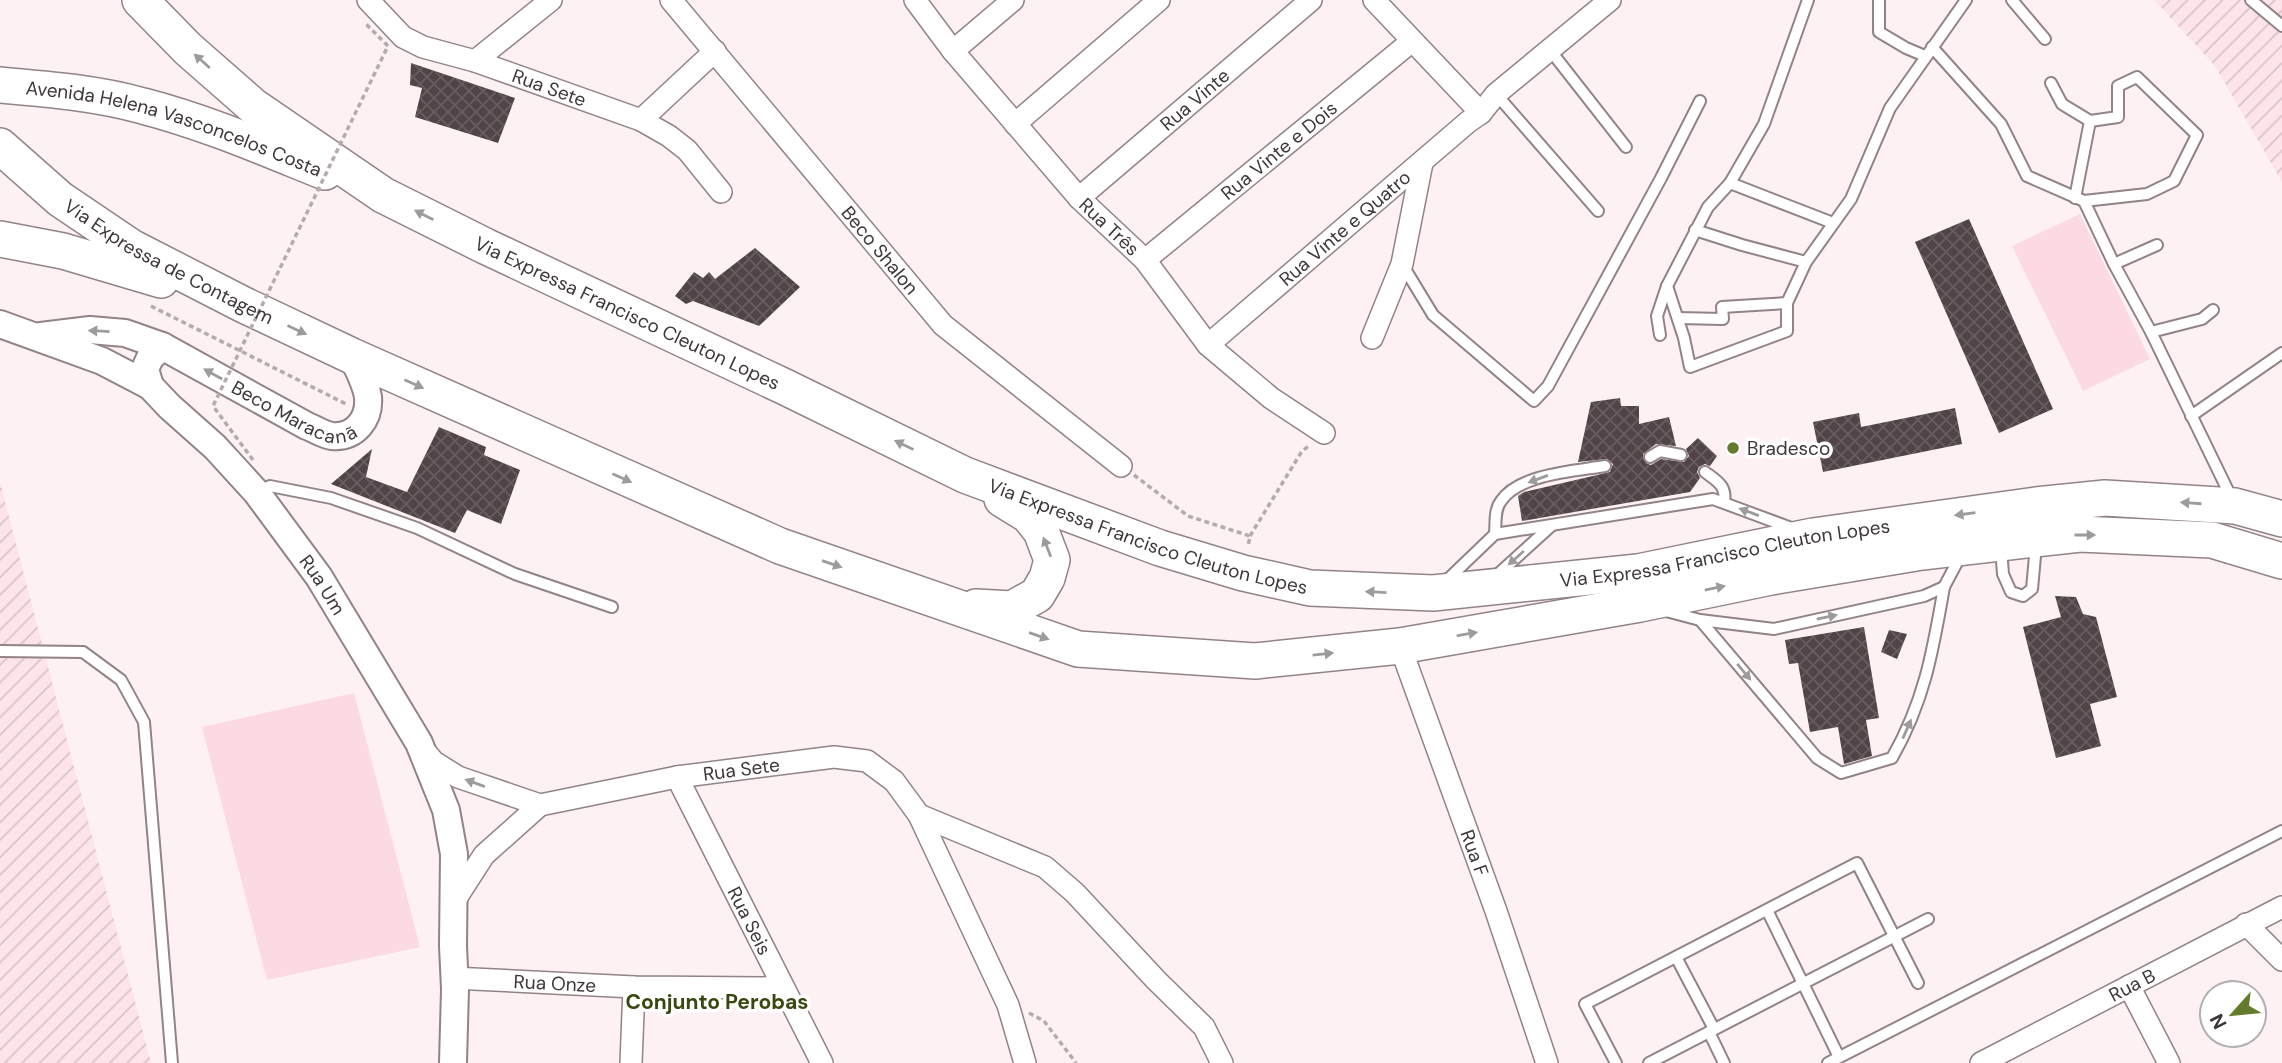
<svg xmlns="http://www.w3.org/2000/svg" width="2282" height="1063" font-family="'DM Sans',sans-serif">
<style>
.industrial{fill:url(#industrial-furrows)}
.green{fill:#fcdae3}
.building{fill:url(#building-cross-hatch)}
.lines{fill:none;stroke-linecap:round;stroke-linejoin:round}
.service-casing{stroke:#918386;stroke-width:14}
.minor-casing{stroke:#918386;stroke-width:24}
.tertiary-casing{stroke:#918386;stroke-width:30}
.trunk-casing{stroke:#918386;stroke-width:38}
.path{stroke:#b5aaad;stroke-width:3.5;stroke-dasharray:5 3.5;stroke-linecap:butt}
.service{stroke:#fff;stroke-width:10}
.minor{stroke:#fff;stroke-width:21}
.tertiary{stroke:#fff;stroke-width:26}
.trunk{stroke:#fff;stroke-width:35}
.path-bridge{stroke:#b5aaad;stroke-width:3.5;stroke-dasharray:5 3.5;stroke-linecap:butt}
.oneway{fill:#9e9b9c}
.poi-dot{fill:#657b2c;stroke:#fff;stroke-width:2.5}
.labels{text-anchor:middle;stroke-width:7;stroke-linejoin:round;paint-order:stroke}
.street-label{font-size:19px;fill:#3d3738;stroke:#fff}
.poi-label{font-size:19px;fill:#3d3738;stroke:#fff;text-anchor:start}
.neighbourhood-label{font-size:21px;font-weight:bold;fill:#38470f;stroke:#fff}
</style>
<defs>
<pattern id="industrial-furrows" width="10" height="10" patternUnits="userSpaceOnUse" patternTransform="scale(1.75)"><rect width="10" height="10" fill="#fde4ea"/><path d="M-1 1l2-2M0 10L10 0M9 11l2-2" fill="none" stroke="#dac4c9"/></pattern>
<pattern id="building-cross-hatch" width="8" height="8" patternUnits="userSpaceOnUse" patternTransform="scale(1.75)"><rect width="8" height="8" fill="#504447"/><path d="M0 0l8 8M0 8l8-8" fill="none" stroke="#675d60"/></pattern>
</defs>
<rect width="100%" height="100%" fill="#fef1f4"/>
<g class="industrial">
<polygon points="2154,0 2282,0 2282,182 2215,66"/>
<polygon points="0,482 151,1063 0,1063"/>
</g>
<g class="green">
<polygon points="2080,214 2150,359 2083,391 2012,246"/>
<polygon points="354,693 420,947 267,980 202,727"/>
</g>
<g class="building">
<polygon points="411,63 515,98 498,143 415,117 422,88 410,85"/>
<polygon points="1969,219 2053,409 1999,433 1915,242"/>
<polygon points="755,248 800,287 759,326 693,301 686,304 675,296 694,272 703,278 709,272 715,279"/>
<polygon points="1620,398 1621,406 1639,406 1639,424 1669,417 1676,446 1656,444 1643,454 1646,463 1651,465 1661,459 1684,462 1689,456 1686,449 1698,438 1717,456 1710,466 1705,464 1699,467 1697,472 1700,478 1690,492 1522,521 1518,496 1524,492 1610,472 1613,464 1607,459 1578,462 1591,402"/>
<polygon points="1955,408 1962,444 1823,472 1813,422 1859,413 1861,427"/>
<polygon points="439,427 486,447 484,455 520,470 501,524 467,510 455,533 331,484 372,449 366,477 407,492"/>
<polygon points="2055,596 2076,597 2083,614 2096,617 2117,697 2090,704 2101,746 2056,758 2023,627 2061,617"/>
<polygon points="1864,627 1879,718 1866,720 1872,756 1844,764 1838,727 1810,732 1798,663 1789,664 1785,640"/>
<polygon points="1889,630 1907,634 1897,659 1881,652"/>
</g>
<g class="lines">
<defs>
<g id="service">
<polyline points="1879,0 1879,32 1906,48 1925,56"/>
<polyline points="2012,0 2045,39"/>
<polyline points="2251,0 2282,26"/>
<polyline points="1932,47 2001,124 2027,176 2084,201 2147,194 2174,181 2197,135 2137,77 2118,86 2118,117 2090,121 2062,104 2051,83"/>
<polyline points="1550,50 1626,147"/>
<polyline points="1496,94 1598,211"/>
<polyline points="1730,183 1833,223"/>
<polyline points="2075,198 2090,121"/>
<polyline points="2084,201 2114,264 2151,332 2232,499"/>
<polyline points="1695,230 1742,245 1806,262"/>
<polyline points="1402,264 1433,315 1534,401 1548,386 1661,178 1700,101"/>
<polyline points="2114,264 2157,245"/>
<polyline points="1667,286 1684,338 1690,367 1787,331 1787,303 1806,262 1851,199 1890,108 1966,0"/>
<polyline points="1678,318 1723,319 1722,307 1787,303"/>
<polyline points="2151,332 2202,319 2213,310"/>
<polyline points="1660,335 1657,316 1667,286 1708,207 1730,183 1764,124 1808,0"/>
<polyline points="2191,416 2282,353"/>
<polyline points="1650,457 1660,451 1681,455"/>
<path d="M1705 472C1717 481 1727 486 1724 502"/>
<polyline points="257,493 270,486 331,498 417,528 515,574 612,607"/>
<path d="M1495 534C1496 523 1494 510 1501 501 1519 474 1575 471 1605 466"/>
<polyline points="2001,548 2003,574 2011,592 2023,596 2032,589 2036,545"/>
<polyline points="1496,576 1551,526"/>
<polyline points="1446,581 1495,534 1713,499 1794,529"/>
<polyline points="1666,611 1700,620 1774,629 1924,596 1944,587 1962,553"/>
<path d="M1700 620 1817 758 1841 773 1892 758C1925 700 1933 650 1944 587"/>
<polyline points="0,651 83,652 121,680 144,722 172,1063"/>
<polyline points="1767,910 1839,1057"/>
<polyline points="1676,957 1714,1029"/>
<polyline points="1709,1032 1724,1063"/>
<polyline points="1616,1063 1585,1004 1857,863 1918,983"/>
<polyline points="1649,1063 1928,919"/>
<polyline points="1828,1063 2282,831"/>
</g>
<g id="minor">
<path id="s1" d="M368 0 403 37 423 47 475 61 641 120 669 136 687 150 721 192"/>
<path id="s2" d="M671 0 943 325 1121 466"/>
<path id="s3" d="M915 0 953 51 1079 198 1145 260 1208 345 1271 398 1324 433"/>
<polyline points="1374,0 1481,113"/>
<polyline points="953,51 1013,0"/>
<polyline points="475,61 551,0"/>
<polyline points="641,120 715,51"/>
<polyline points="1015,124 1159,0"/>
<path id="s4" d="M1079 198 1311 0"/>
<path id="s5" d="M1145 260 1412 41"/>
<polyline points="1372,338 1402,264 1422,163"/>
<path id="s6" d="M1208 345 1468 122 1481 113 1496 94 1610 0"/>
<path id="s7" d="M1400 646 1496 911 1547 1063"/>
<path id="s8" d="M422 748 434 762 458 777 540 805 677 777 834 757 867 761 894 781 919 815 1008 1005 1025 1063"/>
<path id="s9" d="M677 777 822 1063"/>
<polyline points="919,815 1045,867 1075,893 1156,980 1204,1027 1222,1063"/>
<polyline points="453,903 484,855 540,805"/>
<polyline points="2246,924 2282,960"/>
<path id="s10" d="M453 978 634 987 782 988"/>
<polyline points="2129,986 2169,1063"/>
<polyline points="631,1063 634,987"/>
<path id="s11" d="M1981 1063 2282 907"/>
</g>
<g id="tertiary">
<path id="s12" d="M0 324 102 361 150 386 170 407 215 447 257 493 319 577 419 743 446 810 454 854 453 946 455 989 453 1063"/>
<polyline points="41,336 90,330 125,333 162,346"/>
<path id="s13" d="M150 386 145 369 150 358 162 346 307 426C315 429 324 435 332 436 355 438 370 419 368 397 366 383 358 369 352 356"/>
</g>
<g id="trunk">
<path id="s14" d="M140 0 188 49 253 106 383 195 485 246 783 386 965 475 1160 548 1243 573 1310 588 1433 593 1638 572 1813 536 2036 505 2105 498 2235 506 2282 519"/>
<path id="s15" d="M0 85C47 89 97 93 143 106 205 122 265 148 325 172"/>
<path id="s16" d="M0 146 60 199 131 247 242 304 352 356 780 546 1078 649 1255 661 1400 646 1640 604 1771 577 1922 552 2080 534 2212 540 2282 561"/>
<polyline points="0,239 63,251 161,280"/>
<polyline points="976,607 1012,609 1037,595 1047,578 1052,560 1041,531 1028,515 1002,499"/>
</g>
</defs>
<use href="#service" class="service-casing"/>
<use href="#minor" class="minor-casing"/>
<use href="#tertiary" class="tertiary-casing"/>
<use href="#trunk" class="trunk-casing"/>
<g class="path">
<polyline points="151,306 348,405"/>
<polyline points="1134,475 1188,516 1250,536 1248,547"/>
<polyline points="1250,536 1302,451 1310,445"/>
<polyline points="1029,1013 1044,1021 1076,1063"/>
</g>
<use href="#service" class="service"/>
<use href="#minor" class="minor"/>
<use href="#tertiary" class="tertiary"/>
<use href="#trunk" class="trunk"/>
<polyline class="path-bridge" points="253,460 213,406 388,46 364,22"/>
</g>
<defs><path id="oneway-solid" d="M-6-.8H1V-3.2L6.5 0L1 3.2V.8H-6Z" transform="scale(1.75)"/></defs>
<g class="oneway">
<use href="#oneway-solid" transform="translate(202 61) rotate(-138)"/>
<use href="#oneway-solid" transform="translate(424 215) rotate(-153)"/>
<use href="#oneway-solid" transform="translate(297 330) rotate(25)"/>
<use href="#oneway-solid" transform="translate(99 331) rotate(-177)"/>
<use href="#oneway-solid" transform="translate(213 374) rotate(-151)"/>
<use href="#oneway-solid" transform="translate(414 384) rotate(24)"/>
<use href="#oneway-solid" transform="translate(904 445) rotate(-154)"/>
<use href="#oneway-solid" transform="translate(622 478) rotate(24)"/>
<use href="#oneway-solid" transform="translate(1538 479) rotate(160)"/>
<use href="#oneway-solid" transform="translate(2191 503) rotate(-176)"/>
<use href="#oneway-solid" transform="translate(1749 512) rotate(-160)"/>
<use href="#oneway-solid" transform="translate(1965 514) rotate(172)"/>
<use href="#oneway-solid" transform="translate(2085 535)"/>
<use href="#oneway-solid" transform="translate(1047 547) rotate(-111)"/>
<use href="#oneway-solid" transform="translate(1516 558) rotate(138)"/>
<use href="#oneway-solid" transform="translate(832 564) rotate(19)"/>
<use href="#oneway-solid" transform="translate(1715 588) rotate(-12)"/>
<use href="#oneway-solid" transform="translate(1376 592) rotate(-177)"/>
<use href="#oneway-solid" transform="translate(1827 617) rotate(-12)"/>
<use href="#oneway-solid" transform="translate(1467 634) rotate(-10)"/>
<use href="#oneway-solid" transform="translate(1039 636) rotate(19)"/>
<use href="#oneway-solid" transform="translate(1323 654) rotate(-6)"/>
<use href="#oneway-solid" transform="translate(1744 672) rotate(50)"/>
<use href="#oneway-solid" transform="translate(1907 729) rotate(-66)"/>
<use href="#oneway-solid" transform="translate(475 783) rotate(-160)"/>
</g>
<circle class="poi-dot" cx="1733" cy="448" r="7"/>
<g class="labels">
<g class="street-label">
<text dy="7" stroke="none"><textPath href="#s1" startOffset="206">Rua Sete</textPath></text>
<text dy="7" stroke="none"><textPath href="#s4" startOffset="152">Rua Vinte</textPath></text>
<text dy="7" stroke="none"><textPath href="#s15" startOffset="180">Avenida Helena Vasconcelos Costa</textPath></text>
<text dy="7" stroke="none"><textPath href="#s5" startOffset="173">Rua Vinte e Dois</textPath></text>
<text dy="7" stroke="none"><textPath href="#s3" startOffset="299">Rua Três</textPath></text>
<text dy="7" stroke="none"><textPath href="#s6" startOffset="180">Rua Vinte e Quatro</textPath></text>
<text dy="7" stroke="none"><textPath href="#s2" startOffset="326">Beco Shalon</textPath></text>
<text dy="7" stroke="none"><textPath href="#s16" startOffset="206">Via Expressa de Contagem</textPath></text>
<text dy="7" stroke="none"><textPath href="#s14" startOffset="584">Via Expressa Francisco Cleuton Lopes</textPath></text>
<text dy="7" stroke="none"><textPath href="#s13" startOffset="196">Beco Maracanã</textPath></text>
<text dy="7" stroke="none"><textPath href="#s14" startOffset="1152">Via Expressa Francisco Cleuton Lopes</textPath></text>
<text dy="7" stroke="none"><textPath href="#s14" startOffset="1740">Via Expressa Francisco Cleuton Lopes</textPath></text>
<text dy="7" stroke="none"><textPath href="#s12" startOffset="427">Rua Um</textPath></text>
<text dy="7" stroke="none"><textPath href="#s8" startOffset="338">Rua Sete</textPath></text>
<text dy="7" stroke="none"><textPath href="#s7" startOffset="220">Rua F</textPath></text>
<text dy="7" stroke="none"><textPath href="#s9" startOffset="161">Rua Seis</textPath></text>
<text dy="7" stroke="none"><textPath href="#s10" startOffset="102">Rua Onze</textPath></text>
<text dy="7" stroke="none"><textPath href="#s11" startOffset="170">Rua B</textPath></text>
</g>
<g class="poi-label">
<text x="1747" y="455">Bradesco</text>
</g>
<g class="neighbourhood-label">
<text x="717" y="1009">Conjunto Perobas</text>
</g>
</g>
<g transform="translate(2233 1014) rotate(243)"><circle r="33" fill="#ffffff" stroke="#b1afaf" stroke-width="2"/>
<path d="M0-5L12 26L0 18L-12 26Z" fill="#657b2c"/>
<text y="-10" font-size="19" font-weight="bold" text-anchor="middle" fill="#3d3738">N</text>
</g>
</svg>
